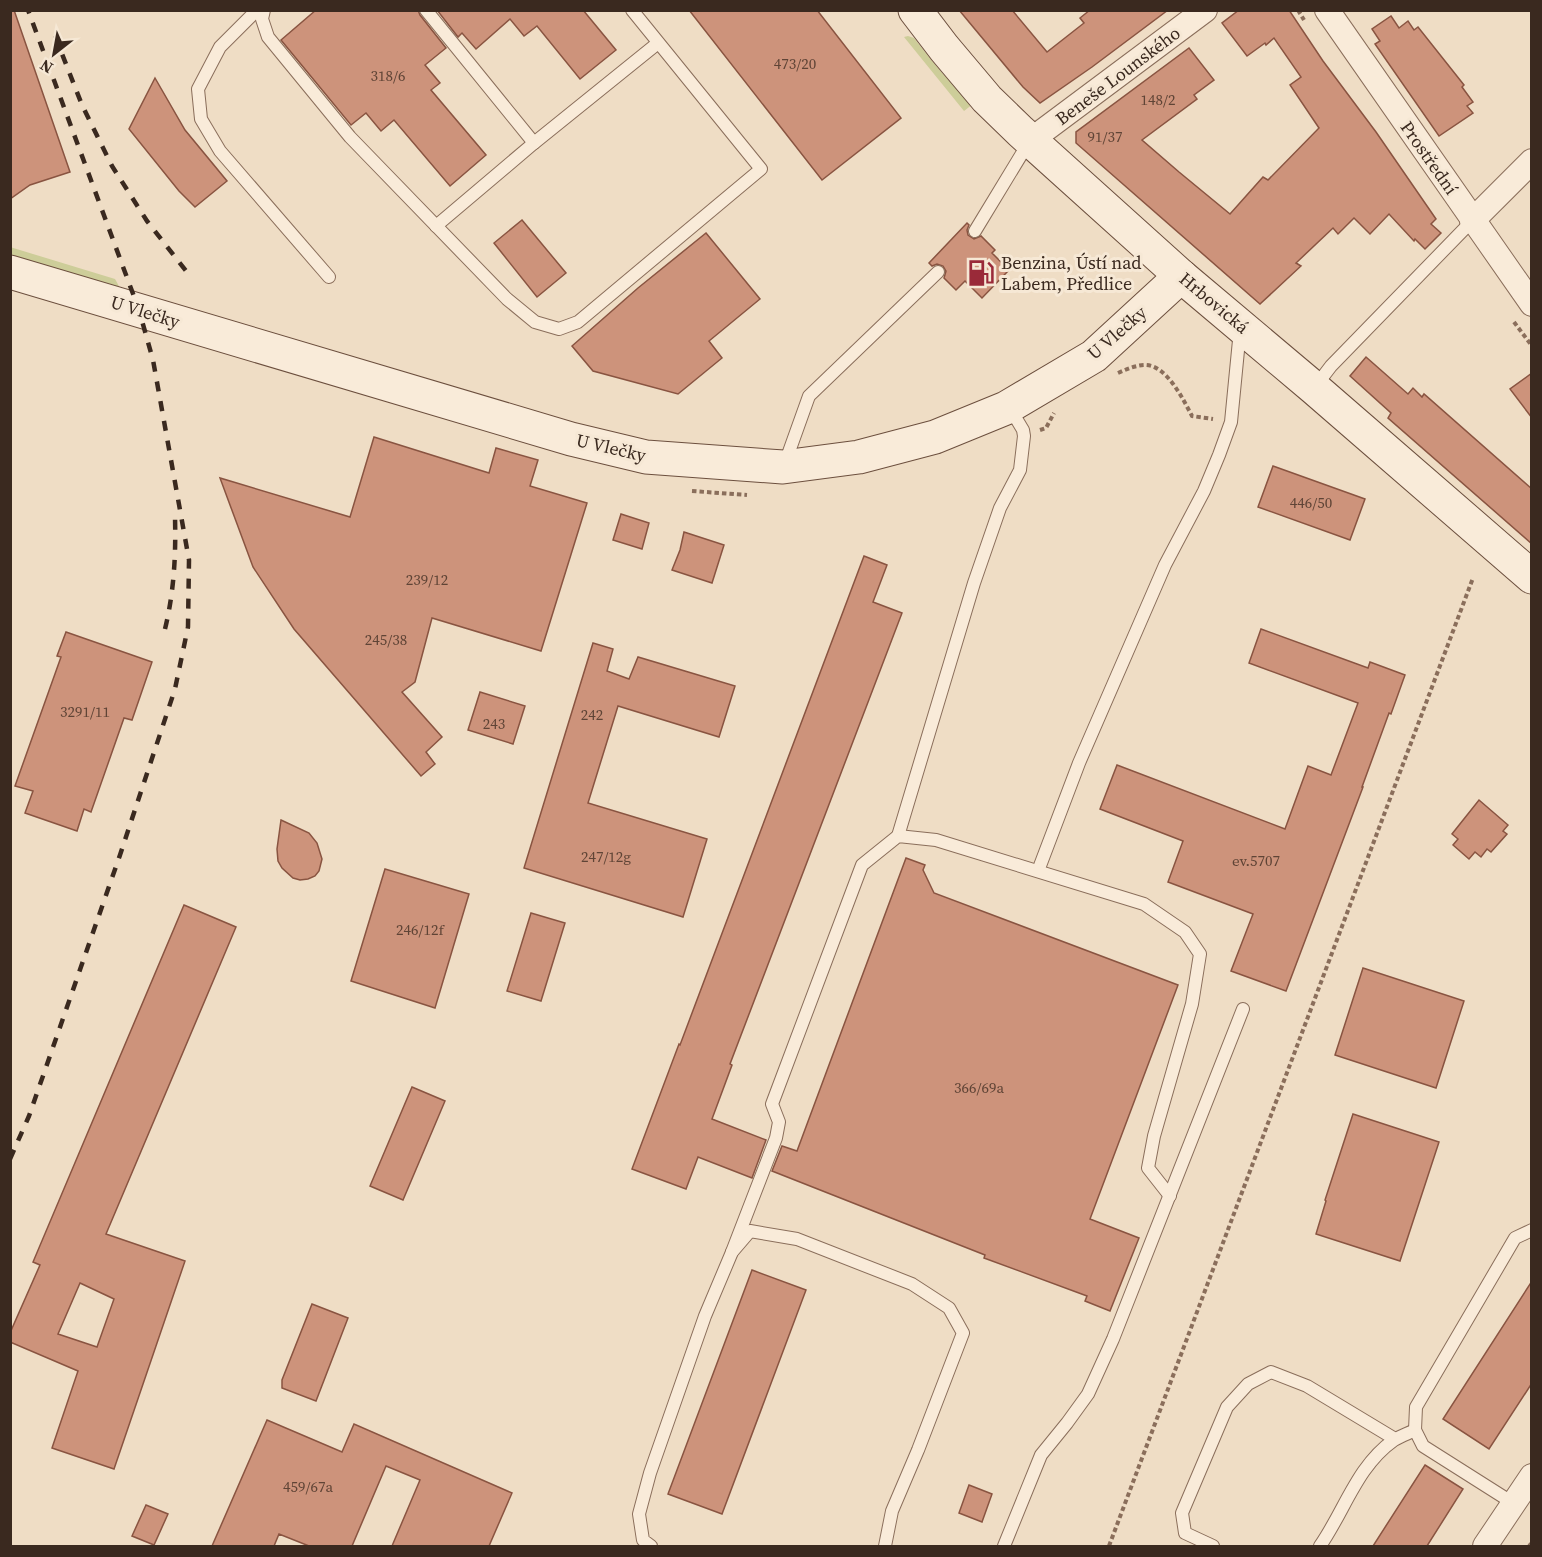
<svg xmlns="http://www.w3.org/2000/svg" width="1542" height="1557" font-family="'Source Serif 4',serif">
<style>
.green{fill:#cdcd99}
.building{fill:#cd937b;stroke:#895441;stroke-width:1.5;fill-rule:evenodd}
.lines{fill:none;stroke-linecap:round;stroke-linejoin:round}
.lane-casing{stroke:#8a6e5b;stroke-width:14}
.street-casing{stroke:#8a6e5b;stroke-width:26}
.secondary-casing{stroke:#6c4f3e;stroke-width:35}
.path{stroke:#8a6e5b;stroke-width:4;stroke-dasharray:4.5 3;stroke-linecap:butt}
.lane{stroke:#f9ebd9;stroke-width:12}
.street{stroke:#f9ebd9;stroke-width:24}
.secondary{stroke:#f9ebd9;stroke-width:33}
.rail{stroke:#3a291f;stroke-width:4.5;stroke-dasharray:10 10;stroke-linecap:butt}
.labels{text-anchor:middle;stroke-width:6;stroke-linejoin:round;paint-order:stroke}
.number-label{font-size:15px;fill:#5f4436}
.street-label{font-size:18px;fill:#3a291f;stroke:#f6e8d5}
.poi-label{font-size:18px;fill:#3a291f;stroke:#f6e8d5;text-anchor:start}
</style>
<rect width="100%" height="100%" fill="#efddc5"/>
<g class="green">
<path d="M908 36 914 38C932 61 950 84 973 104L964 111 904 37Z"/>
<polygon points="10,247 115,279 120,288 11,255"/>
</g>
<g class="building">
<polygon points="10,10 14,10 70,172 30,185 10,199"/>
<polygon points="316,10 418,10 420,15 446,48 425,65 440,83 431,90 486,155 450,186 394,120 381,131 366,113 351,125 281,40"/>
<polygon points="437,10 583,10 616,50 580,79 537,26 524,36 510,19 476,49 462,33 458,37"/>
<polygon points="689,10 817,10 901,118 822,180"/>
<polygon points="959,10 1012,10 1047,52 1084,23 1080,18 1090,10 1168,10 1092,67 1040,103 1023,87"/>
<polygon points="1239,10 1289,10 1323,61 1376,132 1436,219 1431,224 1441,233 1425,249 1415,239 1414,241 1389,214 1370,234 1354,218 1338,234 1333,228 1296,263 1301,266 1260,304 1076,143 1076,132 1189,48 1214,80 1194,95 1197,99 1142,140 1179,172 1230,214 1263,177 1268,180 1319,128 1290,85 1301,77 1274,38 1266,45 1265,43 1247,56 1222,23"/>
<polygon points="1391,16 1399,28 1408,21 1414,30 1418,27 1464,85 1462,87 1473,102 1467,106 1473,113 1439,136 1375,44 1380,41 1372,29"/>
<polygon points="155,78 185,130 227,181 195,207 179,191 129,129"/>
<polygon points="522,220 566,273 537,297 494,243"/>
<polygon points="967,223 969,225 967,230 968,235 974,239 981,236 995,250 992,253 1009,270 982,298 965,281 956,290 944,278 946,271 943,266 937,264 932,266 929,263"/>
<polygon points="706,233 760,299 709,341 722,358 678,394 593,371 572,346 638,288"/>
<polygon points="1366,357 1408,394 1413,388 1422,397 1424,394 1532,489 1532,544 1388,418 1391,413 1350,376"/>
<polygon points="1532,373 1532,418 1510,389"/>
<polygon points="374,437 489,473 496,448 538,460 530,486 587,503 541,651 432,618 415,682 402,692 442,737 426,752 435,764 421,776 294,629 253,567 220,478 350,517"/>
<polygon points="1273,466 1365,499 1350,540 1258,507"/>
<polygon points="621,514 649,523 642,549 613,540"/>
<polygon points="684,532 724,545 712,583 672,570 680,550"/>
<polygon points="864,556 887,565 873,602 902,613 730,1064 732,1065 712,1119 766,1140 752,1178 698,1157 686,1189 632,1169 679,1044 680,1045"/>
<polygon points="1261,629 1368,668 1370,662 1405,675 1391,714 1389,713 1362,787 1363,787 1286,991 1231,971 1253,914 1168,882 1183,841 1100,809 1117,765 1285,829 1308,766 1331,775 1358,703 1249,663"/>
<polygon points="66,632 152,662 132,720 124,718 91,812 84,809 77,831 25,813 33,791 15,786 61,657 57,656"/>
<polygon points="593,643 613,649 607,671 629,679 638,657 735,686 719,737 618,706 588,803 707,839 683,917 524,868"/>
<polygon points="480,692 525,706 513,744 468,730"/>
<polygon points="1479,800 1508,825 1503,831 1507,834 1491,852 1487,849 1481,857 1475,852 1469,859 1453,845 1458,839 1452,834"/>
<polygon points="281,820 309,833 317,843 322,859 319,871 315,876 308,879 300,880 293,878 282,868 278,861 277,849"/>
<polygon points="906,858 925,865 923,870 934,893 1178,985 1090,1219 1139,1238 1110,1311 1085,1301 1087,1296 984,1258 985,1255 772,1171 782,1146 797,1151"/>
<polygon points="385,869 469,894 435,1008 351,981"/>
<path d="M184 905 236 927 106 1234 185 1261 114 1469 52 1448 78 1371 10 1342V1333L40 1265 33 1262ZM80 1283 114 1299 97 1347 58 1334Z"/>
<polygon points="531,913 565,923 541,1001 507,991"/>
<polygon points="1363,968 1464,1001 1436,1088 1335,1055"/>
<polygon points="412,1087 445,1101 403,1200 370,1186"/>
<polygon points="1353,1114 1439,1142 1400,1261 1316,1234 1326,1201 1325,1200"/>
<polygon points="752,1270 806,1290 722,1514 668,1494"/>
<polygon points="1532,1281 1532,1383 1489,1449 1443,1419"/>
<polygon points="312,1304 348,1318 316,1401 282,1388 282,1380"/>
<polygon points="267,1420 342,1452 354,1424 512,1493 489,1546 392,1546 420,1480 386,1466 352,1546 309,1546 279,1534 274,1546 212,1546"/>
<polygon points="1425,1465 1463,1489 1427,1546 1373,1546"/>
<polygon points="969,1485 992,1494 982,1522 959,1513"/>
<polygon points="146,1505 168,1514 154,1545 132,1536"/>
</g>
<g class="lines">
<defs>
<g id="lane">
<polyline points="257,10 220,47 198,89 201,119 220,151 329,277"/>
<polyline points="264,10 262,19 268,37 350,137 507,299 535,322 559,329 578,322 761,169 632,10"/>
<polyline points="426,10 534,143 658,43"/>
<polyline points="436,226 534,143"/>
<polyline points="975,231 1029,142"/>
<polyline points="1315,387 1331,366 1472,221"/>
<polyline points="785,463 809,396 938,272"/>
<polyline points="898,836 974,583 1000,508 1020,470 1024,436 1023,430 1014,415 1007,409"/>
<polyline points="1038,871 1079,763 1165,565 1204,491 1219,455 1231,422 1240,330"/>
<polyline points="732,1252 776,1138 779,1122 772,1104 862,865 898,836 936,840 1144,904 1185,932 1200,954 1192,1004 1154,1136 1148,1168 1170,1196"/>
<polyline points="1513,1503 1423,1446 1415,1430 1416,1407 1515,1238 1532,1230"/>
<polyline points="651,1546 643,1540 639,1514 650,1473 705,1316 732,1252 750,1231 797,1239 912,1284 949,1308 963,1333 918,1450 892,1511 885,1546"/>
<polyline points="1004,1546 1041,1455 1067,1423 1088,1394 1113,1339 1243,1009"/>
<polyline points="1213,1546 1185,1533 1182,1513 1227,1407 1248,1384 1271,1372 1307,1386 1395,1439"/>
<path d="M1320 1546C1345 1510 1357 1466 1394 1440 1401 1436 1409 1433 1415 1430"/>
</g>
<g id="street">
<polyline points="1327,10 1532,304"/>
<polyline points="1031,140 1205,10"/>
<polyline points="1472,221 1532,161"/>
<polyline points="1485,1546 1532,1476"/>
</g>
<g id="secondary">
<polyline points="915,10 944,48 987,99 1020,131 1181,276 1314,388 1532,577"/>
<polyline points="10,272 571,439 646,457 783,467 859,457 935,437 1006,408 1094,356 1181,276"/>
</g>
</defs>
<use href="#lane" class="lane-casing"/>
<use href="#street" class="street-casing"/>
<use href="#secondary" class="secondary-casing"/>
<g class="path">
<polyline points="1298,10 1304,20"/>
<polyline points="1514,322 1532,346"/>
<path d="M1118 373C1127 369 1136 365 1146 365 1167 366 1183 399 1192 416L1213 419"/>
<polyline points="1040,430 1046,428 1054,413"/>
<polyline points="692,491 747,495"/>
<polyline points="1109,1546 1473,578"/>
<polyline points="1529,1546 1532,1543"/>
</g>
<use href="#lane" class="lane"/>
<use href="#street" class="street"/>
<use href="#secondary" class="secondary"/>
<g class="rail">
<polyline points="55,36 82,105 112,166 147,221 190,276"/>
<path d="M165 629C174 592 176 555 175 517"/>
<polyline points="10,1159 29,1116 120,855 175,689 188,627 189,560 153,360 139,310 28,10"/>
</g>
</g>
<defs>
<symbol id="fuel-bare" viewBox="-9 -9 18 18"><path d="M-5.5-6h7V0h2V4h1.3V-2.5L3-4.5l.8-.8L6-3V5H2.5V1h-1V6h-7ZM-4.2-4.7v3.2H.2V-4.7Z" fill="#9a2a39" stroke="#f6e8d5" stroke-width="2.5" paint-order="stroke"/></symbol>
</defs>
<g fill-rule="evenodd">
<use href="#fuel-bare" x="962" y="254" width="38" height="38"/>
</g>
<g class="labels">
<g class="number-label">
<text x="795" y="69">473/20</text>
<text x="388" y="81">318/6</text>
<text x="1158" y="105">148/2</text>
<text x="1105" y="142">91/37</text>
<text x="1311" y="508">446/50</text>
<text x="427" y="585">239/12</text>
<text x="386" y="645">245/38</text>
<text x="85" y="717">3291/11</text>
<text x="592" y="720">242</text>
<text x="494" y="729">243</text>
<text x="606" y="862">247/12g</text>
<text x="1256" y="866">ev.5707</text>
<text x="420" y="935">246/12f</text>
<text x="979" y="1093">366/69a</text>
<text x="308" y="1492">459/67a</text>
</g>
<g class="street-label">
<text transform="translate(1118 76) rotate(-37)" y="6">Beneše Lounského</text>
<text transform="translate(1429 158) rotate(55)" y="6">Prostřední</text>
<text transform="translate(1214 303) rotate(40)" y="6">Hrbovická</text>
<text transform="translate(145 312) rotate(17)" y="6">U Vlečky</text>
<text transform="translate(1117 333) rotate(-41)" y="6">U Vlečky</text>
<text transform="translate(611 448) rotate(13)" y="6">U Vlečky</text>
</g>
<g class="poi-label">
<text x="1001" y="269">Benzina, Ústí nad<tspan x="1001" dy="21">Labem, Předlice</tspan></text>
</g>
</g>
<rect width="1542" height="1557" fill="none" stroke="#3a291f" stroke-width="24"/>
<g transform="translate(54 54) rotate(211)" stroke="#f6e8d5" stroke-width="4.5" paint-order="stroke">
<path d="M0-4.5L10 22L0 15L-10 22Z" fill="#3a291f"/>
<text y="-9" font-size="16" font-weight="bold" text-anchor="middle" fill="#3a291f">N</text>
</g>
</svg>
